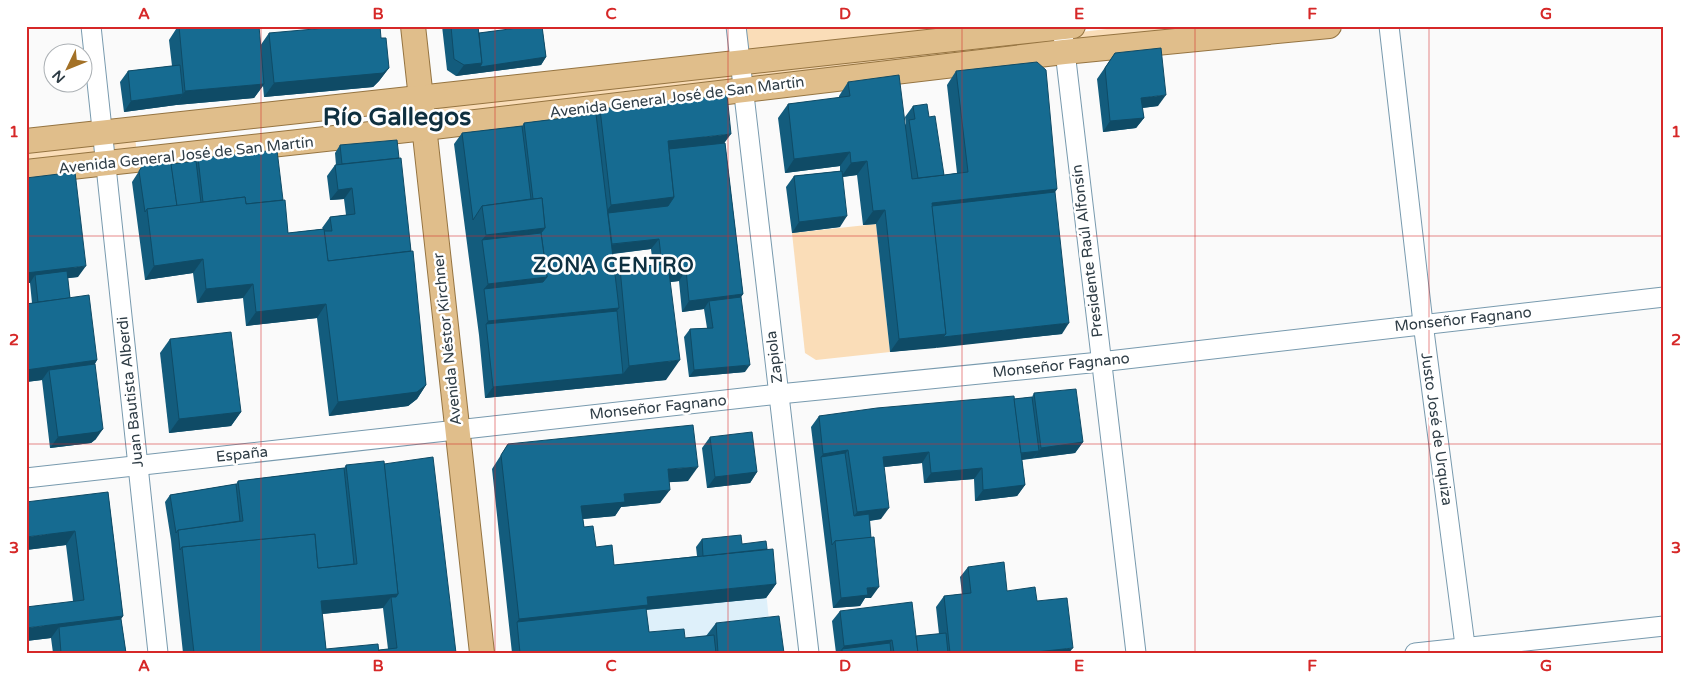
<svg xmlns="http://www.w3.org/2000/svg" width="1690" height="679" font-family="'Varela Round',sans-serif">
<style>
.built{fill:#def0fa}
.green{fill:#faddb8}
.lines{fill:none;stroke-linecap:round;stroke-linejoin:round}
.minor-casing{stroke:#789aae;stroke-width:21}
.major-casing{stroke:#957441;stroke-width:26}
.minor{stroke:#fff;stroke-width:19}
.major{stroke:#e0be8b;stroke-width:24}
.wall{fill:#135c7d;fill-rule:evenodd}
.shaded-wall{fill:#0f4b66}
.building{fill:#166b91;stroke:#0f4b66}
.grid{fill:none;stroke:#d62828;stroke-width:1;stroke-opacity:0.55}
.labels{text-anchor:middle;stroke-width:5;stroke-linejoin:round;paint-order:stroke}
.street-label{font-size:15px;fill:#2f3d46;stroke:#fff}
.district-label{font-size:20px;font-weight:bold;letter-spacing:1px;fill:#0f3040;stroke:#fff}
.town-label{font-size:25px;font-weight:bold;fill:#0f3040;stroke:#fff}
.neatline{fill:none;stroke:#d62828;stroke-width:2}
.grid-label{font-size:16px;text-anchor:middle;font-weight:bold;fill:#d62828}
</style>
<rect width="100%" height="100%" fill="#fafafa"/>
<polygon class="built" points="763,562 770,630 641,643 634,576"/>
<g class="green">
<polygon points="736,26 1062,26 740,62"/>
<polygon points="1133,26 1260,26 1074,45 1072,33"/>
<polygon points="1052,37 1052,42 753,79 751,77 751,70"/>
<polygon points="730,72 733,77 732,82 436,120 429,109 432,104"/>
<polygon points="382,109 411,110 414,119 383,127"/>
<polygon points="135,137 137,154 114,152 112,148 113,139"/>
<polygon points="91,141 95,146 95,153 26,165 26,148"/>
<polygon points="876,224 890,352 816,360 805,353 792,233"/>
</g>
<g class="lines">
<defs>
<g id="minor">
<polyline points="91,26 158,653"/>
<polyline points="736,26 809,653"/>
<polyline points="1062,26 1136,653"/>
<polyline points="1389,26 1423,323 1466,653"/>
<polyline points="26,478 779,394 1100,362 1664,297"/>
<polyline points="1415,653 1664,626"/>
</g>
<g id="major">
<polyline points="413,26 482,653"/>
<polyline points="26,141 1073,26"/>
<polyline points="26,172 425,128 1064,52 1329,26"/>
</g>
</defs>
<use href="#minor" class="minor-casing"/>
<use href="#major" class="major-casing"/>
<use href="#minor" class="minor"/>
<use href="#major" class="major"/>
</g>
<g class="wall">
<polygon points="178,26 260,46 269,33 381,38 389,68 379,81 373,87 264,97 263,86 254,98 176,105 124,112 120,82 128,71 172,66 169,40"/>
<polygon points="442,26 478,26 479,33 511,29 511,26 542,26 546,57 541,65 456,76 447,70"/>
<polygon points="1115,53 1158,106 1142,108 1144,118 1136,128 1103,132 1097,79"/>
<polygon points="956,71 1057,189 1055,192 1062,334 890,352 876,224 863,225 857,175 843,177 840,227 792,233 786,187 794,176 840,171 840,166 785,173 778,118 788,104 839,98 839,96 848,82 905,125 906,124 905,117 913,106 929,117 944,175 957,173 947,85"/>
<path d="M600 109 725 143 743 294 741 297 745 372 689 377 684 337 690 329 707 328 704 309 682 312 679 281 670 282 666 380 485 398 479 335 454 144 462 133 522 126 524 123 596 114ZM651 249 653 266 620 268 615 275 613 254Z"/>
<polygon points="340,145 399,158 411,251 426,385 417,399 408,406 329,416 317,318 246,326 243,298 197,303 193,273 145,280 132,182 143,165 171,164 196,161 198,158 283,200 288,233 323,229 322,228 330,217 346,215 344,199 330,200 327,176 335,165 336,165 335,153"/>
<polygon points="26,178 78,277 67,278 70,298 97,360 95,364 96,439 91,443 50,448 42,380 26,382 26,304 32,303 30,283 26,283"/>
<polygon points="170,339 241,412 231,426 169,433 160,353"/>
<polygon points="1034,393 1083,442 1075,453 1022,460 1025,485 1017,496 975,501 974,479 924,483 922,463 884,467 881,519 870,521 871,598 865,598 860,606 833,608 811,427 819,416 1014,399 1032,397"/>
<polygon points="710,437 757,472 750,483 707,488 702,448"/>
<polygon points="508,444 688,481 669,482 660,503 621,507 615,516 583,519 584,527 596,547 614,565 697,556 696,547 702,539 742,544 767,549 776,584 766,598 646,610 649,632 685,638 706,636 716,623 784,653 512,653 492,469"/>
<path d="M384 464 456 653H183L171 540 165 502 170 495 236 484 238 481 344 468 346 465ZM383 608 388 649 379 650 326 649 322 614Z"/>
<polygon points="108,492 123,616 121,619 126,653 53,653 51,638 26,641 73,601 66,545 26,550"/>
<polygon points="968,567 1007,591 1037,601 1069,653 836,653 832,621 840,611 916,636 939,634 936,607 944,596 962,594 960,577"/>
</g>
<g class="shaded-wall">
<polygon points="285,26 307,26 283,29"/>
<polygon points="546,57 541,65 456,76 464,65"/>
<polygon points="389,68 379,81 373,87 264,97 274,83"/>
<polygon points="264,84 254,98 176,105 185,91"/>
<polygon points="183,94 176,105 124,112 131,101"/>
<polygon points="1166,95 1158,106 1134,109 1141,98"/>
<polygon points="1144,118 1136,128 1103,132 1110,121"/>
<polygon points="731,134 717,153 663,159 668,141"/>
<polygon points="850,152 840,166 785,173 794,159"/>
<polygon points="867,161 857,175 841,177 851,163"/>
<polygon points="352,188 344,199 330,200 338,190"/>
<polygon points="1057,189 1048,203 931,216 932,203"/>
<polygon points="674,197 661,217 597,224 611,205"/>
<polygon points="885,210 876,224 863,225 873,211"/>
<polygon points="847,216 840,227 792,233 799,222"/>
<polygon points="545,228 528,252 482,240 486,235"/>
<polygon points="659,239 651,249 601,255 609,245"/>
<polygon points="203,259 193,273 145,280 154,266"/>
<polygon points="86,266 78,277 36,282 35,275 30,283 26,283 26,273"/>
<polygon points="686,270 679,281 655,284 663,273"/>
<polygon points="547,277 533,296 484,289 488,284"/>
<polygon points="253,284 243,298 197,303 206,289"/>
<polygon points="743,294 736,305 709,301 704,309 682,312 689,301"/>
<polygon points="326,304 317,318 246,326 256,312"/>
<polygon points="619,308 609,322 486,324 488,321"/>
<polygon points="1069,323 1062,334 936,348 943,337"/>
<polygon points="946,334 936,348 890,352 899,339"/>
<polygon points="97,360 88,374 49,370 42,380 26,382 26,370"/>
<polygon points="680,360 666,380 485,398 493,387 623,374 629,366"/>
<polygon points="750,365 745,372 689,377 694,370"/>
<polygon points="426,385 417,399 408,406 329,416 338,402"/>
<polygon points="241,412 231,426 169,433 179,419"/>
<polygon points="103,429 96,439 91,443 50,448 58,437"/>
<polygon points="1083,442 1075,453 1034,458 1041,448"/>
<polygon points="848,450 840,461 821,457 816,464 823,454"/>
<polygon points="1039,451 1033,458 1013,461 1018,454"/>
<polygon points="929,452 922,463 875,468 883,457"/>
<polygon points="698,467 688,481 658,483 668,469"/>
<polygon points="982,468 974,479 924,483 931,473"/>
<polygon points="757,472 750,483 707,488 715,477"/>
<polygon points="1025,485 1017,496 975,501 983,490"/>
<polygon points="670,490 660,503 621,507 615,516 571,520 581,506 624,494"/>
<polygon points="889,508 881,519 849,523 857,512"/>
<polygon points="75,531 66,545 26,550 26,537"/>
<polygon points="776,584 766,598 517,622 519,619 647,597"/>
<polygon points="879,587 871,598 865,598 860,606 833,608 841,598 867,588"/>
<polygon points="398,594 392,603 391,597 383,608 311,615 321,601"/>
<polygon points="123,616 114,630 59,627 51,638 26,641 26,628"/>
<polygon points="892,640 885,650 842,649 844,646"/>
<polygon points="1073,648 1069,653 1027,653"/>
</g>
<g class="building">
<polygon points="179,26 259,26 264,84 185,91"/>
<polygon points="348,26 380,26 381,38 386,38 389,68 383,73 274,83 269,33"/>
<polygon points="451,26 478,26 482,63 464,65 454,59"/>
<polygon points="517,26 542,26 546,57 480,67 482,63 479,33 517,28"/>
<polygon points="1161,48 1166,95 1141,98 1144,118 1110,121 1105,68 1115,53"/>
<polygon points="1037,62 1046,70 1057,189 932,203 946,334 899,339 885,210 873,211 867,161 851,163 850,152 794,159 788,104 850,96 848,82 899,75 912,179 968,172 956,71"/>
<polygon points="180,65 183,94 131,101 128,71"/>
<polygon points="727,95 731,134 668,141 674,197 611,205 600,109"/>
<polygon points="927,104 929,117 935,116 944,175 918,178 909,120 915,119 913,106"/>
<polygon points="596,114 619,308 488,321 484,289 543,282 547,277 541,233 545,228 542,198 533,199 524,123"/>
<polygon points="522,126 531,199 482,206 473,220 462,133"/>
<polygon points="397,140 399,158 342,164 340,145"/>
<polygon points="725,143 743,294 689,301 686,270 669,272 668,264 662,265 659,239 612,244 608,213 668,206 674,197 669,149"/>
<polygon points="277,150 283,200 246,204 245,197 203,202 198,158"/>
<polygon points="401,158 411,251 328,261 324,231 332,231 330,217 355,214 352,188 338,190 335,165"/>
<polygon points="171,161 177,206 147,209 145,212 139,171 143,165"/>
<polygon points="196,161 201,203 177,206 171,164"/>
<polygon points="842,171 847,216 799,222 794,176"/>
<polygon points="75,172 86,266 26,273 26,178"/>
<polygon points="1055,192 1069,323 943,337 946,334 932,206"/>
<polygon points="245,197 246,204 285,200 288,233 324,229 328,261 413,251 426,385 417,392 338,402 326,304 256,312 253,284 206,289 203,259 154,266 147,209"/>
<polygon points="542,198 545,228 486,235 482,206"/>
<polygon points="541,233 547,277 488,284 482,240"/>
<polygon points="668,264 680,360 629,366 620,268"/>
<polygon points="67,271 70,298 38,302 35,275"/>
<polygon points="89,295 97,360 26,370 26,304"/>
<polygon points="741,297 750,365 694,370 690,329 713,328 709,301"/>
<polygon points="617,311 623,374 493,387 486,324"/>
<polygon points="231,332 241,412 179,419 170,339"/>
<polygon points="95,364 103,429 98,432 58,437 49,370"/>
<polygon points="1076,389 1083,442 1041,448 1034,393"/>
<polygon points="1014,396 1025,485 983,490 982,468 931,473 929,452 883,457 889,508 857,512 848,450 823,454 819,416 877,408"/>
<polygon points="1032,397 1039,451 1021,453 1014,399"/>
<polygon points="693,425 698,467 668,469 670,490 624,494 625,502 581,506 584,527 593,526 596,547 612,545 614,565 773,549 776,584 647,597 648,605 519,619 501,455 508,444"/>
<polygon points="752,432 757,472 715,477 710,437"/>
<polygon points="845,453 854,516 869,514 871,538 835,541 832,545 821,457"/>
<polygon points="433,457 456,653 379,653 379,650 397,648 391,597 396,597 398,594 384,464"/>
<polygon points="384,461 398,594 321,601 326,649 378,644 379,653 194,653 182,547 315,534 318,568 357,564 346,465"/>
<polygon points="344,468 354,564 318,568 315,534 182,547 180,550 178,530 243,521 238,481"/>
<polygon points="236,484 240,521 178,530 176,533 170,495"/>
<polygon points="108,492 123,616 26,628 26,607 84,600 75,531 26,537 26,502"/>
<polygon points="741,535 742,544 766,541 767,549 703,556 702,539"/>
<polygon points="874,537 879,587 867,588 868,595 841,598 835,541"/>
<polygon points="1004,562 1007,591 1035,587 1037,601 1067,598 1073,648 1027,653 950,653 944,596 971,593 968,567"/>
<polygon points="912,602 918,653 894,653 892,640 844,646 840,611"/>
<polygon points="646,608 649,632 684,629 685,638 714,635 716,653 520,653 517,622"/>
<polygon points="779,616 784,653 718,653 716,623"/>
<polygon points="121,619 126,653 61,653 59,627"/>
<polygon points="946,633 948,653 918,653 916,636"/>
<polygon points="890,643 891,653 842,653 842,649"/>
</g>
<path class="grid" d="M261 26V653M495 26V653M728 26V653M962 26V653M1195 26V653M1429 26V653M26 236H1664M26 444H1664"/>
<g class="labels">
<g class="street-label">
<text transform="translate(677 97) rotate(-7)" y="5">Avenida General José de San Martín</text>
<text transform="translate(186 155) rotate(-6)" y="5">Avenida General José de San Martín</text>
<text transform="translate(1087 251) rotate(-97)" y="5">Presidente Raúl Alfonsín</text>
<text transform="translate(1463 319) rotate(-6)" y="5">Monseñor Fagnano</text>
<text transform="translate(447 339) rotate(-96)" y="5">Avenida Néstor Kirchner</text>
<text transform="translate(774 357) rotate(-97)" y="5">Zapiola</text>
<text transform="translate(1061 365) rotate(-6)" y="5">Monseñor Fagnano</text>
<text transform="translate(130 392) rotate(-96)" y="5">Juan Bautista Alberdi</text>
<text transform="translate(658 407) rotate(-6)" y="5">Monseñor Fagnano</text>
<text transform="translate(1437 429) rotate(82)" y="5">Justo José de Urquiza</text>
<text transform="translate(242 454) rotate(-6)" y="5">España</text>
</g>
<g class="district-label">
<text x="614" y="272">ZONA CENTRO</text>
</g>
<g class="town-label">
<text x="397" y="125">Río Gallegos</text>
</g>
</g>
<rect width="1690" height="679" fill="none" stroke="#ffffff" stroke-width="55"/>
<g transform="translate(68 68) rotate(227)"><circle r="24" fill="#ffffff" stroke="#acb1b5"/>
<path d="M0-4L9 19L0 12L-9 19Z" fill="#a37127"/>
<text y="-8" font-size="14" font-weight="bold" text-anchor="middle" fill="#2f3d46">N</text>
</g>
<rect x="28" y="28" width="1634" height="624" class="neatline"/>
<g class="grid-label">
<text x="144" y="19">A</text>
<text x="378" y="19">B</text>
<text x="611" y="19">C</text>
<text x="845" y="19">D</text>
<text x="1079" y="19">E</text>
<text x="1312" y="19">F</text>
<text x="1546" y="19">G</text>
<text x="14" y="137">1</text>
<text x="1676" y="137">1</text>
<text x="14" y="345">2</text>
<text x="1676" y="345">2</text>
<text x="14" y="553">3</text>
<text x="1676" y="553">3</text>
<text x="144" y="671">A</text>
<text x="378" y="671">B</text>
<text x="611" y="671">C</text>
<text x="845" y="671">D</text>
<text x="1079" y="671">E</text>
<text x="1312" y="671">F</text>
<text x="1546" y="671">G</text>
</g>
</svg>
